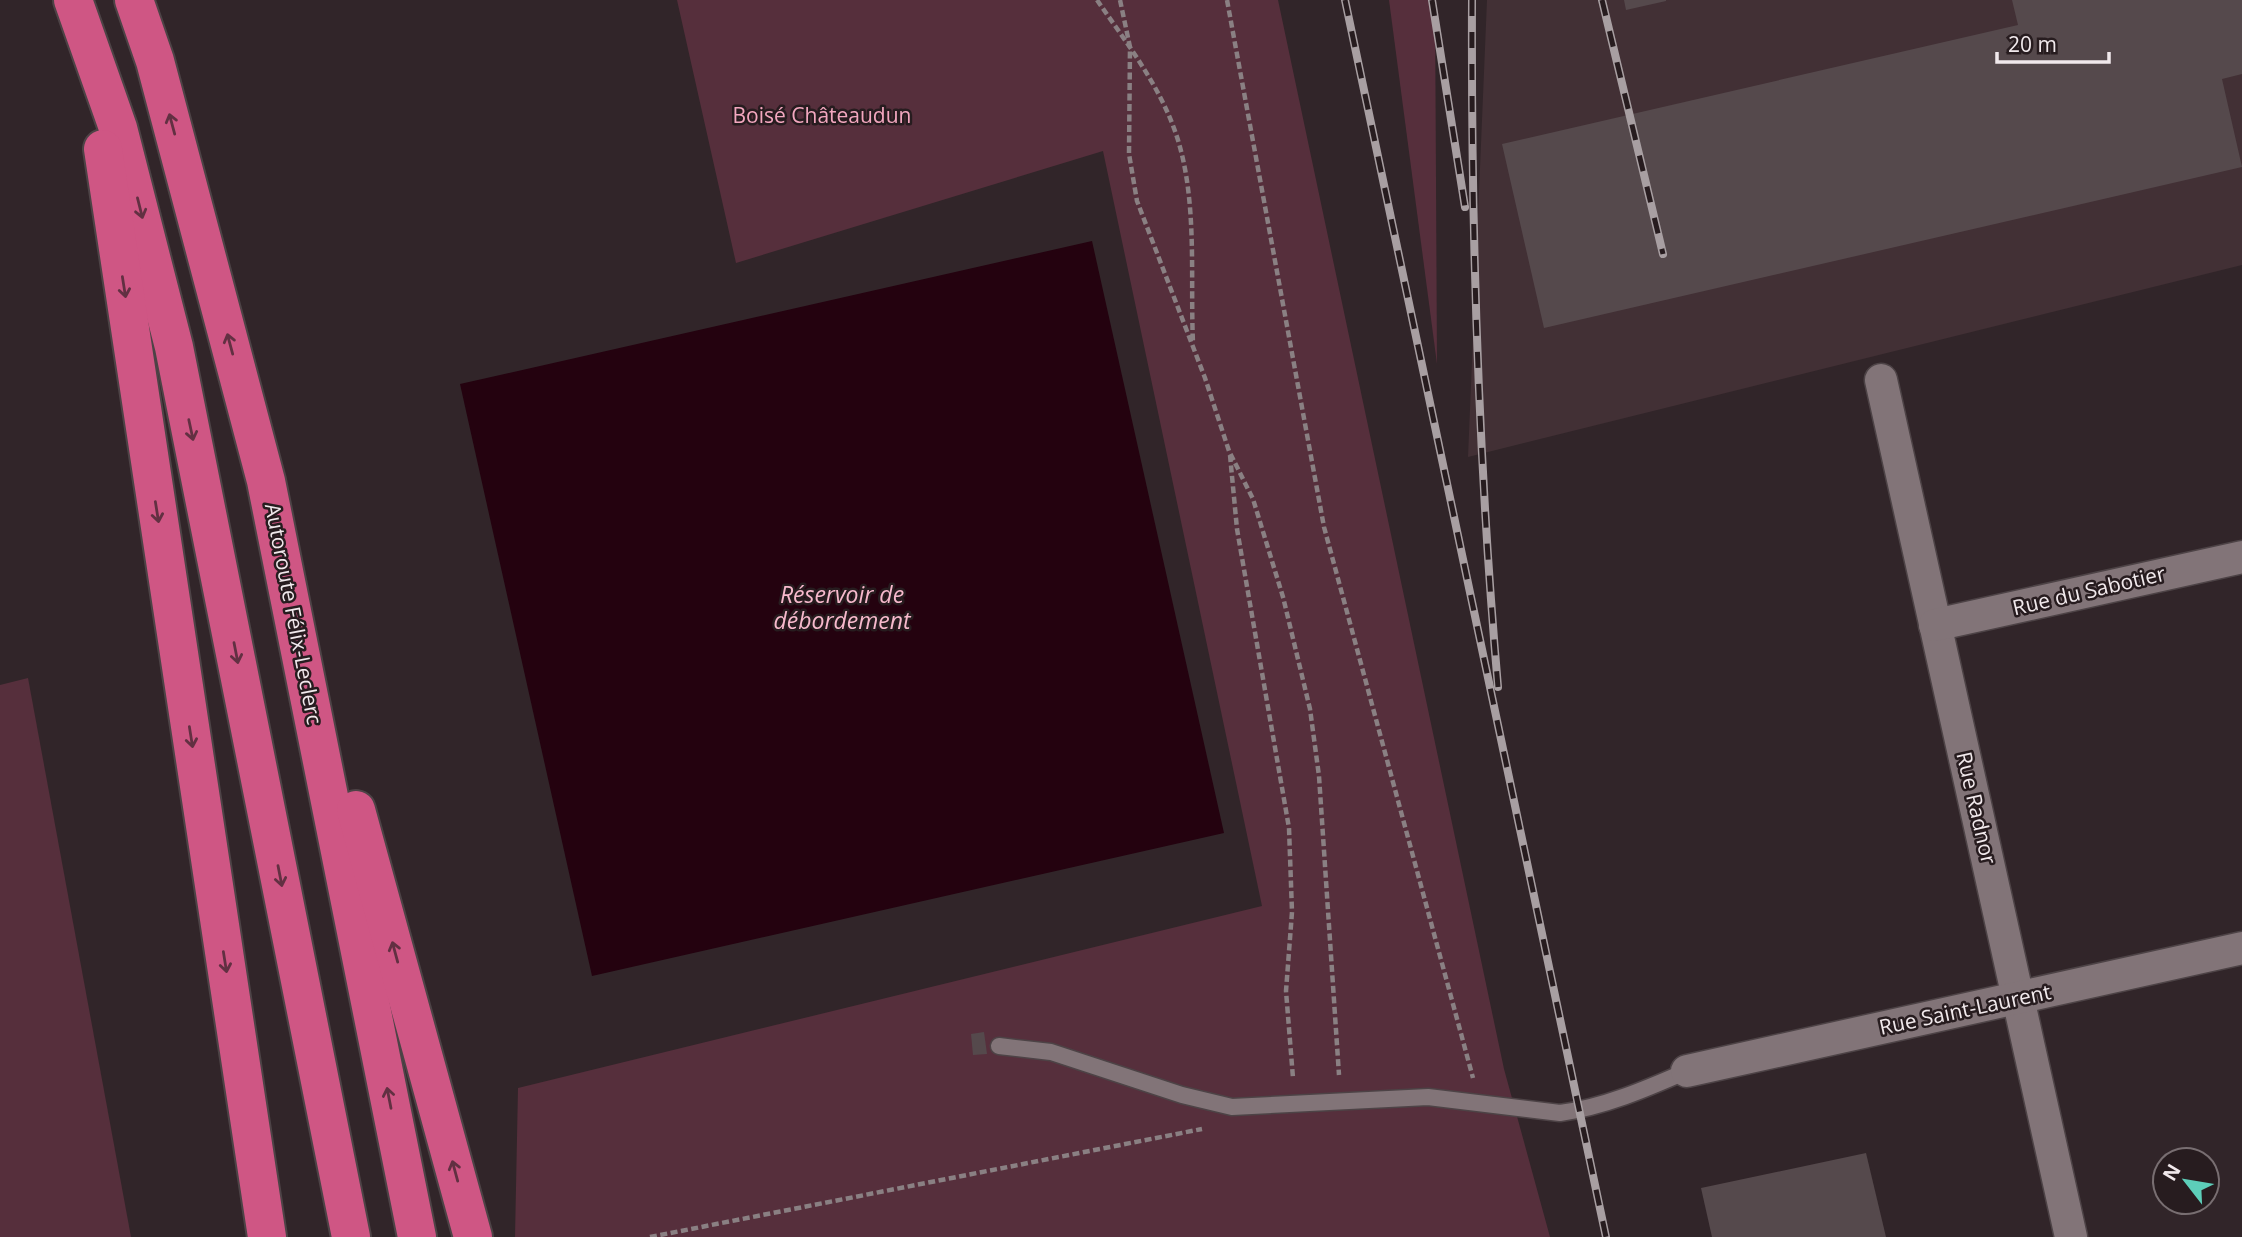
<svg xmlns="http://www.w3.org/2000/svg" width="2242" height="1237" font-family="'Open Sans',sans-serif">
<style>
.built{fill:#423035}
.green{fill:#562f3c}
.water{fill:#24020f}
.building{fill:#55494c}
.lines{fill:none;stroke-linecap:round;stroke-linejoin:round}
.service-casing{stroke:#4d4346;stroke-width:19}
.minor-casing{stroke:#4d4346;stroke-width:35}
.motorway-casing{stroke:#4d4346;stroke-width:42}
.path{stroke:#8a8083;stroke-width:4.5;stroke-dasharray:7 3.5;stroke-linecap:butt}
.service{stroke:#827478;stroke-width:16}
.minor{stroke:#827478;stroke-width:32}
.motorway{stroke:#cf5684;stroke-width:38}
.rail-casing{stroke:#a89fa2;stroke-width:8}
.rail{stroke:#271c1f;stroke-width:5;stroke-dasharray:16;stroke-linecap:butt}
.oneway{stroke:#623042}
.labels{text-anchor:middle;stroke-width:5;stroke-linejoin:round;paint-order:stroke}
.park-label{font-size:21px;fill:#f3a7bf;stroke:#271c1f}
.street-label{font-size:21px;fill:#f1e9ec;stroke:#271c1f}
.water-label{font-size:23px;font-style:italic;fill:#f7b9cc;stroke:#271c1f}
</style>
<rect width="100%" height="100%" fill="#312529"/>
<polygon class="built" points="1487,0 2242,0 2242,265 1468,457"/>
<g class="green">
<polygon points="677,0 1278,0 1504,1069 1550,1237 515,1237 518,1088 1262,906 1103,151 736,263"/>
<polygon points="1389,0 1435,0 1437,364"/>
<polygon points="28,678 131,1237 0,1237 0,685"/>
</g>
<polygon class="water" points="1092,241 1224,833 592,976 460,384"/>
<g class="building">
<polygon points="1624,0 1666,0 1666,1 1626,10"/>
<polygon points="2012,0 2242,0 2242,74 2222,79 2242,167 1544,328 1502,144 2018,25"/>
<polygon points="984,1032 987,1054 973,1055 971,1034"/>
<polygon points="1866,1153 1886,1237 1712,1237 1701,1188"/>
</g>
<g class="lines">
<defs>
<path id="service" d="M999 1046 1051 1052 1182 1095 1232 1107 1428 1097 1560 1113C1604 1107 1646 1089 1687 1071"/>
<g id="minor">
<polyline points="1881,380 2071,1237"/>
<polyline points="1935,625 2242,557"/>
<polyline points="1687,1071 2242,948"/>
</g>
<g id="motorway">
<polyline points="73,0 118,128 174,347 351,1237"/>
<polyline points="134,0 155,61 266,481 417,1237"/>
<polyline points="103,149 267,1237"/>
<polyline points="356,810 473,1237"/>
</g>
</defs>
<use href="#service" class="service-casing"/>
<use href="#minor" class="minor-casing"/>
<use href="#motorway" class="motorway-casing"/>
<g class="path">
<path d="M1097 0C1126 42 1160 86 1176 134 1198 199 1190 276 1193 343"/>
<polyline points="1120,0 1130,47 1129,154 1137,201 1205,378 1229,451 1253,499 1283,597 1310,709 1319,776 1339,1075"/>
<polyline points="1227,0 1324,527 1473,1078"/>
<polyline points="1230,455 1237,529 1289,828 1292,912 1286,991 1293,1078"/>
<polyline points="650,1237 1202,1129"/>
</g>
<use href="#service" class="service"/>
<use href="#minor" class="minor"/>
<use href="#motorway" class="motorway"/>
<defs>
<g id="rail">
<polyline points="1345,0 1606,1237"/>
<polyline points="1432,0 1465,207"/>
<path d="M1472 0C1471 229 1478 458 1498 687"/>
<polyline points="1602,0 1663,254"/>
</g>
</defs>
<use href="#rail" class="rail-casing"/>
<use href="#rail" class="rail"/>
</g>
<defs><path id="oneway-shaft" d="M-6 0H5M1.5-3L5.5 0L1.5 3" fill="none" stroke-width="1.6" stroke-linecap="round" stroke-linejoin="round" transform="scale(1.75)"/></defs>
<g class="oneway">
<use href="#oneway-shaft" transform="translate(172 124) rotate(-105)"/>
<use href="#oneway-shaft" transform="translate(140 208) rotate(76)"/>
<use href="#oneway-shaft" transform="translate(124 287) rotate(81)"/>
<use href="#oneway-shaft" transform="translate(230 344) rotate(-105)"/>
<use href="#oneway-shaft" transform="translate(191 430) rotate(78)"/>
<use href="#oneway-shaft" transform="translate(157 512) rotate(81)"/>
<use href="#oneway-shaft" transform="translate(236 653) rotate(79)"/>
<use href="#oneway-shaft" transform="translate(191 737) rotate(81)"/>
<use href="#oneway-shaft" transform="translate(280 876) rotate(79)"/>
<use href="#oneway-shaft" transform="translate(395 952) rotate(-105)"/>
<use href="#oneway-shaft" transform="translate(225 962) rotate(81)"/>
<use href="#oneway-shaft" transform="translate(389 1098) rotate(-101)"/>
<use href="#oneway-shaft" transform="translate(455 1171) rotate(-105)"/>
</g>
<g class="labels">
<g class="park-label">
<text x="822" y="123">Boisé Châteaudun</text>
</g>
<g class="street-label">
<text transform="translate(2089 591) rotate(-13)" y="7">Rue du Sabotier</text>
<text transform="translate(293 614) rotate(79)" y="7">Autoroute Félix-Leclerc</text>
<text transform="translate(1976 808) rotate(77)" y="7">Rue Radnor</text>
<text transform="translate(1965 1010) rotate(-12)" y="7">Rue Saint-Laurent</text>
</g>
<g class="water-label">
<text x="842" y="603">Réservoir de<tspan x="842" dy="26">débordement</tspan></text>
</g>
</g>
<g transform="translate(2186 1181) rotate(301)"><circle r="33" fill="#271c1f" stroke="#786e71" stroke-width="2"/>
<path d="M0-5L12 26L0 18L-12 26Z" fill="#5dceb9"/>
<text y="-10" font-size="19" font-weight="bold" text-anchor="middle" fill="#f1e9ec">N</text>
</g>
<path d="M1997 52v10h112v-10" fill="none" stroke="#f1e9ec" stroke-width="3.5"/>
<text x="2008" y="52" font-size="21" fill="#f1e9ec" stroke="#271c1f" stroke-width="5" paint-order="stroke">20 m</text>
</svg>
